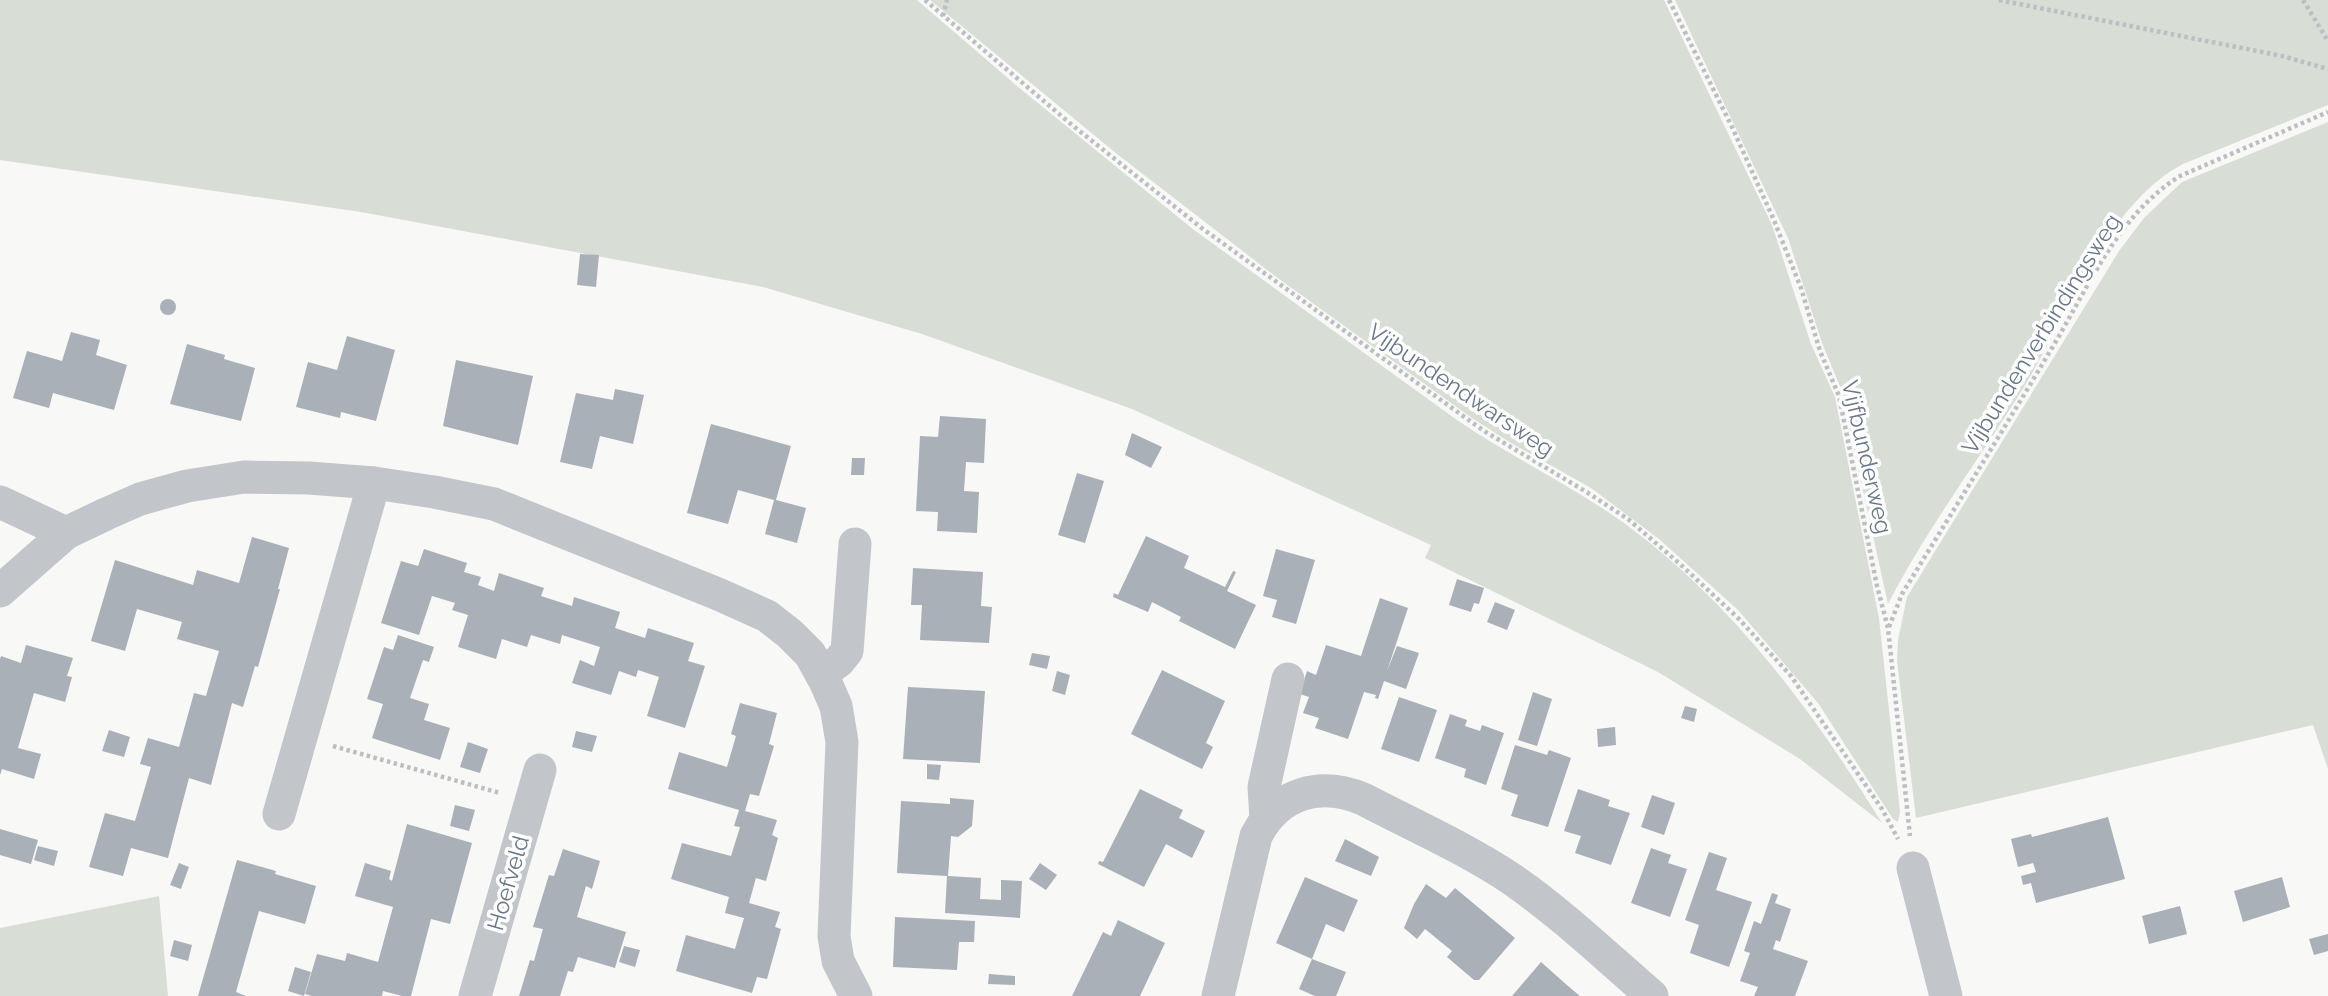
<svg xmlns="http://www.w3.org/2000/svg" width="2328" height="996" font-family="Raleway,sans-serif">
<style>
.green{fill:#d8ddd5}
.building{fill:#a9b0b7}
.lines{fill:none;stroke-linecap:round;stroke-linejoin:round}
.path{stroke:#bcbec1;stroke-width:4.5;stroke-dasharray:3.5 3.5;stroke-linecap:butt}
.minor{stroke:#c2c5c9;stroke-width:33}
.labels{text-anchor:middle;stroke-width:7;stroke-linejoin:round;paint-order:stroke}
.street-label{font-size:23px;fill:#697786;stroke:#fff}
</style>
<rect width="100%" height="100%" fill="#f8f8f6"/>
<g class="green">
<path d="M0 0H917L1017 86 1194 230 1457 420C1511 457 1571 485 1624 523 1734 604 1811 709 1882 823L1800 759 1658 672 1425 558 1431 545 1132 409 922 334 763 287 361 212 0 160Z"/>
<polygon points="930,0 1664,0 1772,225 1811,344 1835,397 1879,618 1900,812 1898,822 1893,819 1818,703 1738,610 1659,539 1591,488 1511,443 1472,418 1275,276 1117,154"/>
<path d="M1675 0H2328V105L2183 164C2108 203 2067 316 2024 387 1979 460 1927 528 1888 604L1851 436 1844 396 1822 343 1788 238Z"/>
<polygon points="2328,122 2328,769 2313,725 1916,818 1897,661 1898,640 1907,597 2119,251 2144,218 2182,182"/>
<polygon points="159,896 168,996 0,996 0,928"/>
</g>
<g class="building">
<polygon points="580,254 599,255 596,287 577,285"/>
<circle cx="168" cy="307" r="8"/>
<polygon points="71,332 100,340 96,355 127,365 114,410 53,393 49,408 13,398 27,351 62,361"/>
<polygon points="347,336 395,350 376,421 341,412 340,418 296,407 308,362 337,370"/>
<polygon points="187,344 225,355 224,359 255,368 241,421 170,404"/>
<polygon points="456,360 533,376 518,445 443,426"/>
<polygon points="615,389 644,395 633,444 600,436 592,469 560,462 576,393 613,400"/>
<polygon points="940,416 986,419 984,463 966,462 964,491 979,492 977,533 937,531 938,512 916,511 920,436 938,437"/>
<polygon points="711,424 791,446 776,500 806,508 797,543 765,534 774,500 738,490 728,524 687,513"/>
<polygon points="1132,433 1162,447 1151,468 1125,455"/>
<polygon points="852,458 865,458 864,475 851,475"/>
<polygon points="1077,473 1104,481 1085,543 1058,535"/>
<polygon points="1146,536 1189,556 1184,568 1225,587 1233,571 1236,572 1227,591 1256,605 1235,649 1179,621 1181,617 1152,602 1148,612 1113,597 1114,593 1118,595"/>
<polygon points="252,537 289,548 278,589 280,589 258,667 255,666 243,707 232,703 211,785 189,778 168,858 131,848 123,876 89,867 105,813 135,821 151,767 140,764 148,738 179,747 194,693 206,696 219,651 177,639 182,622 137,609 125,651 91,641 115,560 193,585 197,570 239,583"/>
<polygon points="424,549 467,563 464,572 481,577 478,585 494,591 499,573 544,588 541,596 572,606 574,597 620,612 615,628 645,638 648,628 694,643 688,661 705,666 685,728 647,716 659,677 638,670 636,677 619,671 611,695 572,683 580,660 594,666 600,647 562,635 560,644 531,635 527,647 502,639 496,659 458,647 468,615 452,610 455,603 432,596 419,635 381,623 401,561 418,566"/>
<polygon points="1276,549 1315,560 1296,624 1272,617 1277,600 1263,596"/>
<polygon points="913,568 983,572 981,606 992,607 989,643 920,640 922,605 911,605"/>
<polygon points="1457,579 1484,588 1479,604 1474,603 1471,612 1449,605"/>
<polygon points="1380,598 1408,608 1387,671 1397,646 1419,653 1406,689 1384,681 1378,699 1375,698 1376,695 1364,692 1348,739 1315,728 1319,718 1303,713 1309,697 1300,694 1307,671 1316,675 1326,645 1361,656"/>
<polygon points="1495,602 1515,610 1507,630 1487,622"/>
<polygon points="398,635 434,647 429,662 423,660 410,698 429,704 424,720 450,728 440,760 372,738 383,704 367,699 384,647 393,650"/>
<polygon points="26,645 73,658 67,676 72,677 65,702 34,693 18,748 41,754 34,779 2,769 0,775 0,659 1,656 21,663"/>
<polygon points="1032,653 1050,656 1047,669 1029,665"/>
<polygon points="1162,670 1225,701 1206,743 1213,747 1202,769 1131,734"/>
<polygon points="1057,671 1070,675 1065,695 1052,691"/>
<polygon points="908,687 985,691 980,763 903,759"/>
<polygon points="1533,692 1552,699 1537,746 1518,740"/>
<polygon points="1399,697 1437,710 1419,762 1381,749"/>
<polygon points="740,703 777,713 769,744 774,746 759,796 750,794 745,811 777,820 772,835 778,838 766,881 756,878 749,903 780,912 775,927 781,929 767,979 757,977 752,993 676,971 686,935 735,949 744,918 725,913 729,897 671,879 682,843 731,856 740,827 734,826 739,810 668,789 679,752 727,767 736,736 731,734"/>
<polygon points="1685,706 1697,709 1694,722 1681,718"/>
<polygon points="1450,714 1467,720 1465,726 1480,731 1482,725 1504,733 1486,785 1464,777 1466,769 1435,758"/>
<polygon points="1615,727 1616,745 1598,747 1597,729"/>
<polygon points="109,730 130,737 124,757 102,751"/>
<polygon points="576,731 597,736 592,752 572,747"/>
<polygon points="468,742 488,749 480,773 460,767"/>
<polygon points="1515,745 1547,755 1549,750 1571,758 1548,827 1511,816 1518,795 1501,789"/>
<polygon points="927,764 941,765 939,780 927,779"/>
<polygon points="1140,789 1183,810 1179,818 1205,831 1192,858 1166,844 1144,887 1098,864 1099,861 1103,862"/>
<polygon points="1578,789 1610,800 1608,806 1630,813 1611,865 1575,853 1581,836 1564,831"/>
<polygon points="1652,795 1675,803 1664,835 1641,827"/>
<polygon points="950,798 974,800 972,826 958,837 951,836 948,876 981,878 980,899 1001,900 1001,880 1022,881 1020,918 945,913 947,876 897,873 901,801 950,804"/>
<polygon points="455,805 475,810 469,831 450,826"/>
<polygon points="2108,817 2125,879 2036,903 2031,883 2023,885 2021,876 2036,872 2033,863 2018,867 2011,839 2031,834 2032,837"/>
<polygon points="407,824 472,843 450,924 431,919 411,996 402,996 383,991 382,996 312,996 305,994 317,954 345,961 347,953 378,962 393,907 355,896 365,863 391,871 389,879 392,881"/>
<polygon points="0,829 38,840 31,864 0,855"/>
<polygon points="1345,839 1379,857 1371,876 1335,861"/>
<polygon points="38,846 58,851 54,866 34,860"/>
<polygon points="1651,848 1671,855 1668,863 1687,869 1670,917 1631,903"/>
<polygon points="563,849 600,861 592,889 586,886 577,917 626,932 617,961 615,968 578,957 573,972 568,971 560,996 519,996 530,960 534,961 543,929 533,927 549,875 554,876"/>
<polygon points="1709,852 1727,858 1716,890 1752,902 1729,967 1690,953 1699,925 1685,920"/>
<polygon points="237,860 276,871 275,874 316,886 305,924 259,911 236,992 246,996 198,996"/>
<polygon points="179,863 189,867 181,889 170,885"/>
<polygon points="1040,863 1057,875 1046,890 1029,879"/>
<polygon points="1305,877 1358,900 1344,932 1326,924 1312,959 1276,943"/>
<polygon points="2282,877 2290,907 2243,922 2234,891"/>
<polygon points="1426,884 1446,898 1455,888 1515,938 1479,980 1474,980 1447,957 1452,951 1425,929 1417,939 1404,928 1414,904"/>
<polygon points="1772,893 1778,895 1775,903 1791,909 1780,942 1776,940 1773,949 1808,961 1795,996 1754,996 1758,987 1740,981 1750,953 1744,951 1754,921 1761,924"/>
<polygon points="2180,906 2187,934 2149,944 2142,916"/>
<polygon points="895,917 975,921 974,942 959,942 957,970 893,967"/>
<polygon points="1118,920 1165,943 1140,996 1072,996 1103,932 1111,936"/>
<polygon points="2328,934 2328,951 2314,955 2309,939"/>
<polygon points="174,940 192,945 188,961 170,956"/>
<polygon points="624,946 640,950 635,967 619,962"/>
<polygon points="1312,959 1346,972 1336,996 1315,996 1299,989"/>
<polygon points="1541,962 1568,986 1580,996 1512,996"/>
<polygon points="295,967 311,972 304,996 288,991"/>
<polygon points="989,974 1015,976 1015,985 988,984"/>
</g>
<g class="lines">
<g class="path">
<polyline points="925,0 1072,125 1203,229 1484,431 1585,491 1628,519 1680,564 1739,619 1791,676 1882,809 1898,839"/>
<polyline points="1669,0 1732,127 1773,218 1801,288 1820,351 1839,396 1877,586 1888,628 1910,836"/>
<polyline points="1999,0 2282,56 2328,69"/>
<polyline points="2303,0 2328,41"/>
<polyline points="943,16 947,0"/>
<path d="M1889 627 1902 594C1951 514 2001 434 2049 353 2087 291 2116 216 2180 176L2328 112"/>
<polyline points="333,746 500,793"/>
</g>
<g class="minor">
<polyline points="0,502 66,533"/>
<polyline points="0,591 66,533 106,514 140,499 187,486 244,477 309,478 374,483 434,492 494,504 718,594 767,616 790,634 810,654 825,681 836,706 842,742 834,936 838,961 856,996"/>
<polyline points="821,674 839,661 847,651 855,544"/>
<polyline points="279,814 374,483"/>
<polyline points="1266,819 1264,787 1288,679"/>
<polyline points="1913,868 1946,996"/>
<polyline points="475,996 540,770"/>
<path d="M1218 996 1256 836C1278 793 1319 781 1363 799 1413 825 1465 848 1513 880 1562 914 1607 957 1652 996"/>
</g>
</g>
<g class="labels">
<g class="street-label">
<text transform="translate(2041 334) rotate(-58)" y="8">Vijbundenverbindingsweg</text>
<text transform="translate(1461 390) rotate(34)" y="8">Vijbundendwarsweg</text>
<text transform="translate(1867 457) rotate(77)" y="8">Vijfbunderweg</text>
<text transform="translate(508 883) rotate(-74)" y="8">Hoefveld</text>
</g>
</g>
</svg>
